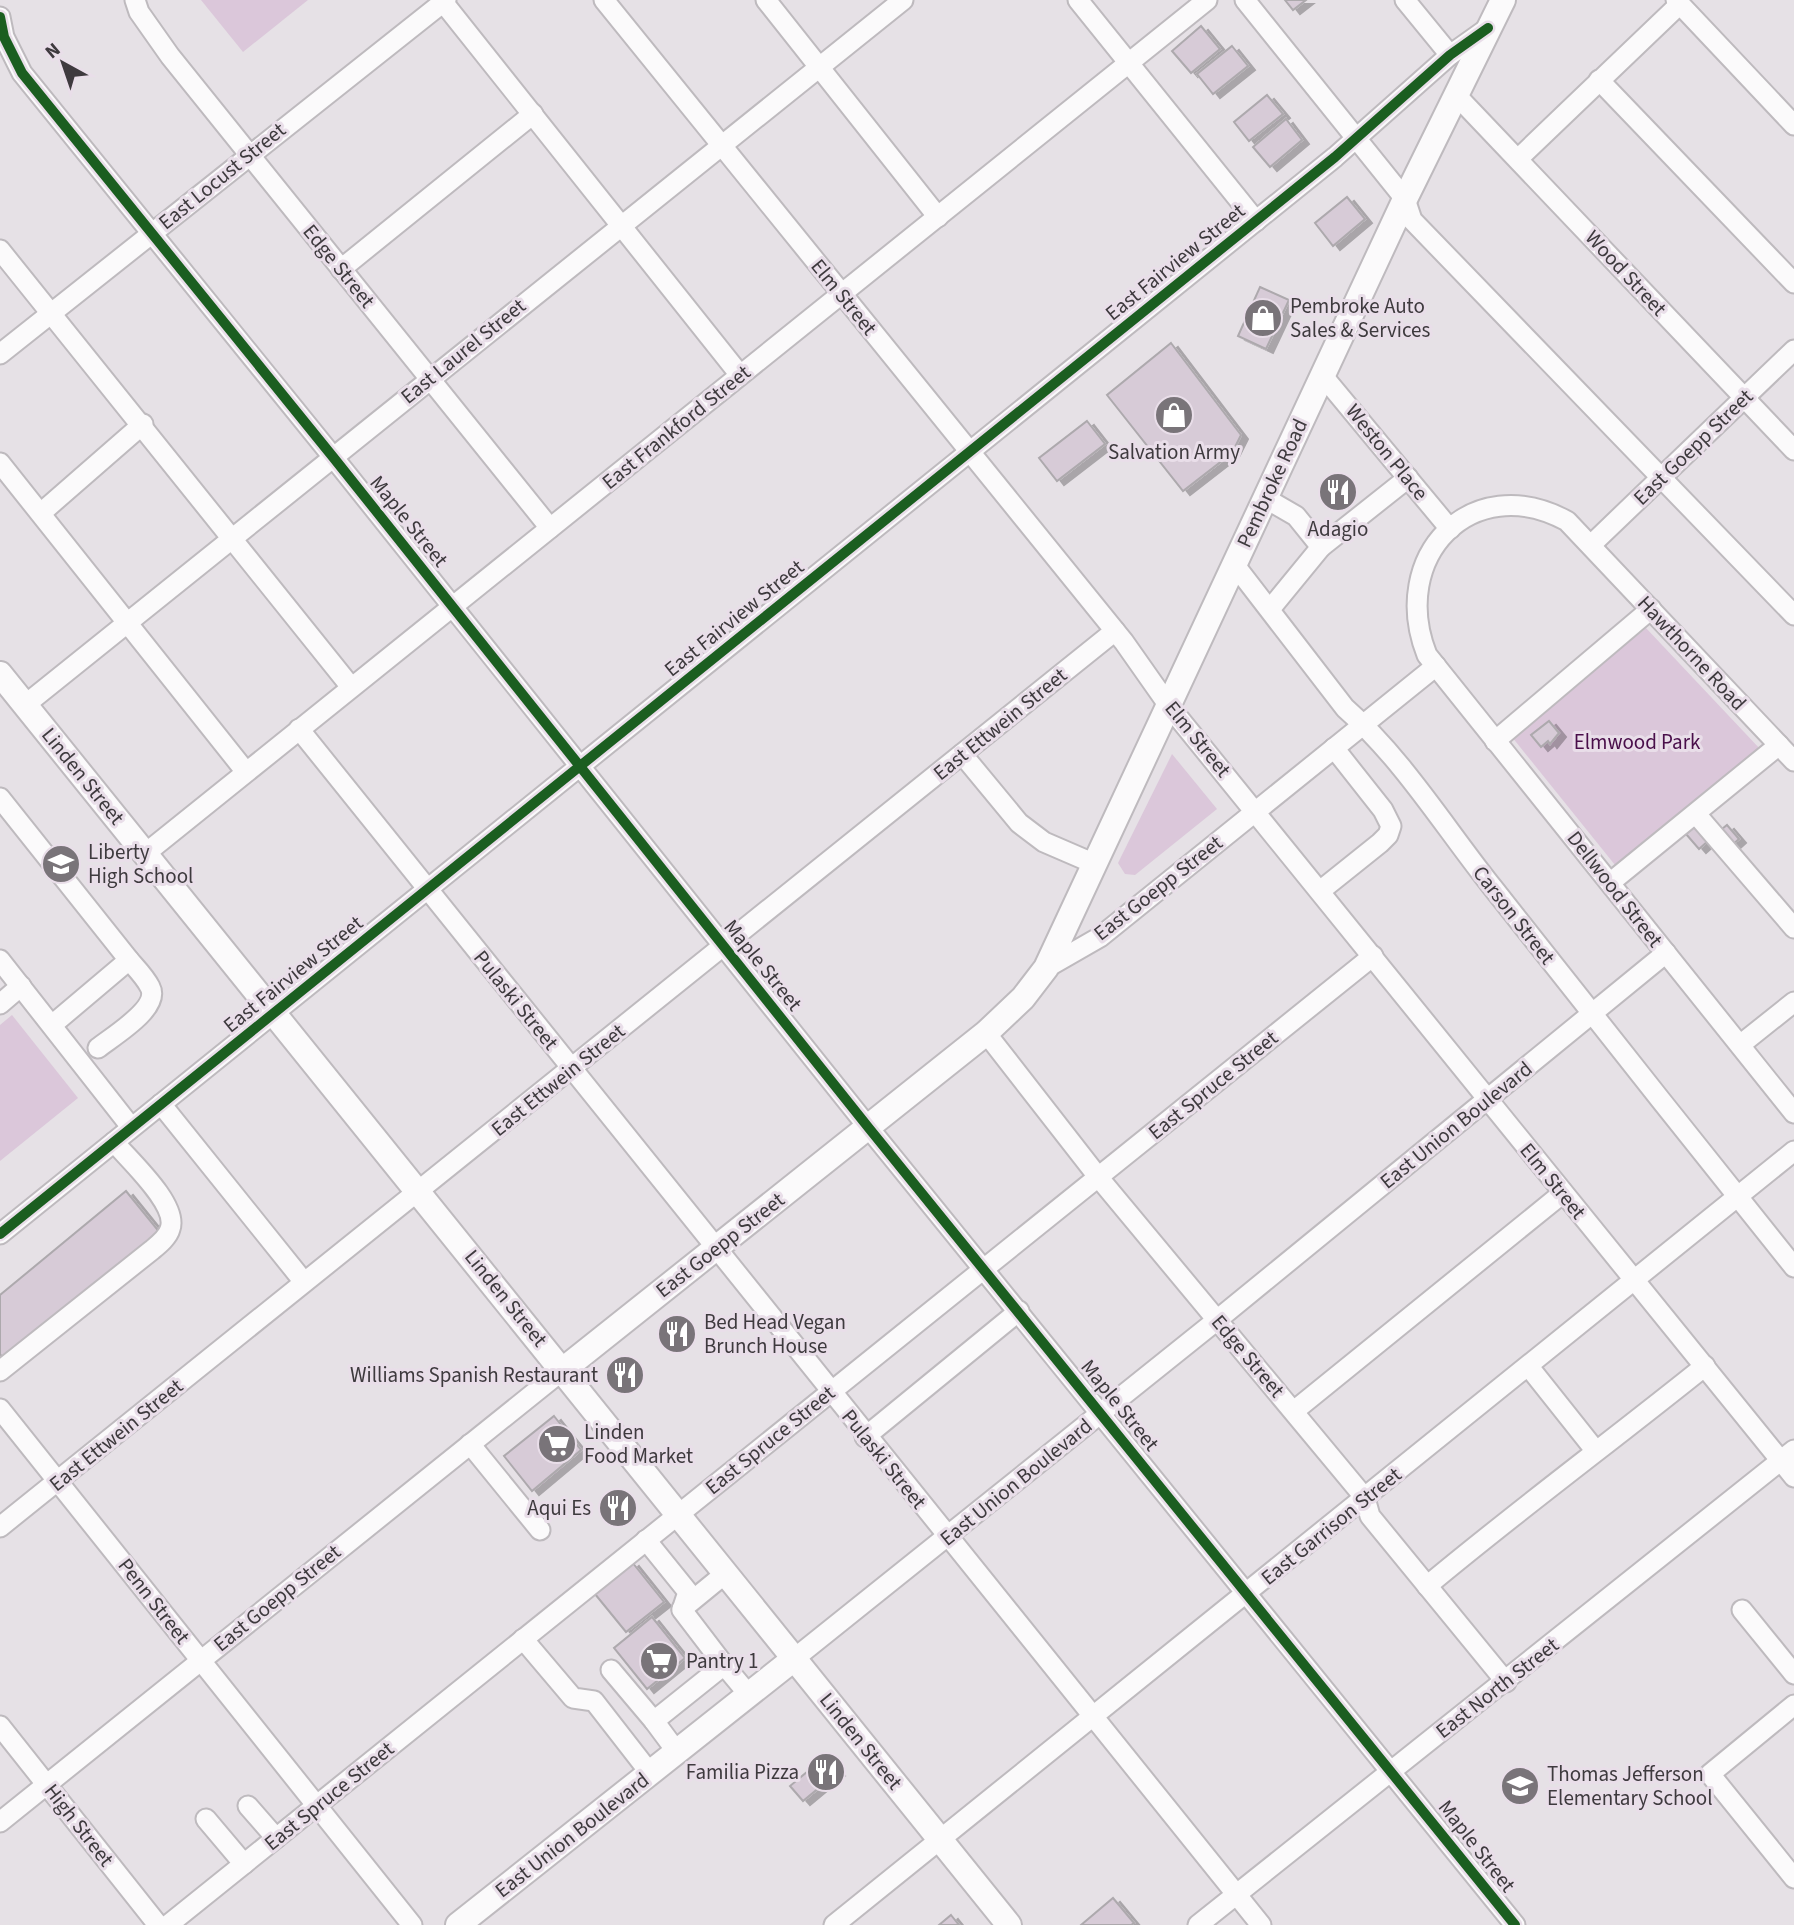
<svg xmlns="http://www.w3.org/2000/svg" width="1794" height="1925" font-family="'Source Sans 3',sans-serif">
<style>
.green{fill:#dbc7da}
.building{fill:#d7cbd7;stroke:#ada9ad;stroke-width:2;filter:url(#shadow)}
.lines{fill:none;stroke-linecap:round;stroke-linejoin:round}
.minor-casing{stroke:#bebabe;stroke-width:23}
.major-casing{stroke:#bebabe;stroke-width:28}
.minor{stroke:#fbfafb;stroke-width:19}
.major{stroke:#fbfafb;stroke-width:24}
.cycleway-casing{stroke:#e9dee9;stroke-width:15}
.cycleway{stroke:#1b5e20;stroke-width:10}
.labels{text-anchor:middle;stroke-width:6;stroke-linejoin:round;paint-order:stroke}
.street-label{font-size:21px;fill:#3e3a3e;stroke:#e9dee9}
.poi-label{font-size:21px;fill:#3e3a3e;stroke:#e9dee9;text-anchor:start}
.park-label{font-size:21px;fill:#490e4a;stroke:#e9dee9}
</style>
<defs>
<filter id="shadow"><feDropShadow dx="7" dy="4" stdDeviation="0" flood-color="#0004"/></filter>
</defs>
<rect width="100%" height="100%" fill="#e6e1e6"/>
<g class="green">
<polygon points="201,0 308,0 243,52"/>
<polygon points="1646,628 1761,750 1615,865 1512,737"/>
<polygon points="1172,754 1217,809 1135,875 1125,874 1118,863"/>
<polygon points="12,1015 78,1098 0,1161 0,1025"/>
</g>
<g class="building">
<polygon points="1285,0 1306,0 1293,10"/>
<polygon points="1201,26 1220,49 1191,73 1172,51"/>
<polygon points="1232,46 1248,66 1213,94 1197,74"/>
<polygon points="1267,95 1283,114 1249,141 1234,122"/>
<polygon points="1286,119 1302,140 1270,167 1253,147"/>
<polygon points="1347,197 1365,219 1333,246 1315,223"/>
<polygon points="1260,287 1289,300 1266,349 1238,336"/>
<polygon points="1171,343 1241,435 1232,453 1183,491 1107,395"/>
<polygon points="1087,421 1105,444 1057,481 1039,458"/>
<polygon points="1549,721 1559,733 1550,744 1548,741 1541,747 1531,735"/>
<polygon points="1727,825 1739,839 1730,847 1717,833"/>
<polygon points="1695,826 1708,841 1699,849 1686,834"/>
<polygon points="126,1191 161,1234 6,1362 0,1354 0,1295"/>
<polygon points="554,1416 581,1450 532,1491 504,1456"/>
<polygon points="632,1562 664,1602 626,1632 595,1594"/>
<polygon points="652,1617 685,1658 647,1689 614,1648"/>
<polygon points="825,1757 838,1772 803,1801 790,1786"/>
<polygon points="1113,1898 1134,1923 1131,1925 1081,1925"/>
<polygon points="951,1915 959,1925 939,1925"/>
</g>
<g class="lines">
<defs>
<g id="minor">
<polyline points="135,0 139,12 170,56 550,528"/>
<polyline points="604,0 1124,642 1169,706 1794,1477"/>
<polyline points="766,0 938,217"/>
<polyline points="1078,0 1256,221"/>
<polyline points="1245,0 1405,199 1412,220 1794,615"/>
<polyline points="1405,0 1450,55"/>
<polyline points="1676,0 1794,125"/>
<polyline points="443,2 740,375"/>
<polyline points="0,17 4,37 22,73 333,457 868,1127 1515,1925"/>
<polyline points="1599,80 1794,283"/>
<polyline points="1457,96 1794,450"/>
<polyline points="1518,159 1680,4"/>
<polyline points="0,250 351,687"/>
<polyline points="341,269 533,114"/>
<polyline points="0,354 446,0"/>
<polyline points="1323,376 1450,529"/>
<polyline points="0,463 246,772"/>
<polyline points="1265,498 1296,516 1321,547 1408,478"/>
<polyline points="41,513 143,424"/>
<polyline points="1592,544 1794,350"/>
<path d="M1234 564 1345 708C1403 759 1445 828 1493 888 1593 1015 1693 1141 1794 1267"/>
<polyline points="1271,608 1321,547"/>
<polyline points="25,705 903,0"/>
<polyline points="299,729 1261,1925"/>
<polyline points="1495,741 1651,609"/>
<polyline points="962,754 1019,823 1044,842 1095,864"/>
<path d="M1794 761 1567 521C1471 469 1388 557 1427 655L1794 1113"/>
<polyline points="0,798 129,960 52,1025"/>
<polyline points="1696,814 1794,928"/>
<polyline points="146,853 1207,0"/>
<polyline points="1611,882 1779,745"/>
<polyline points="1320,891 1380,843 1388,835 1391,826 1383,810 1334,748"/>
<polyline points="0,960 131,1127"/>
<polyline points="1046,968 1100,937 1436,666"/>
<polyline points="0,1004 21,986"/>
<polyline points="986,1033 1099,1178 1365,1498 1370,1516 1506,1682"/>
<polyline points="1740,1045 1794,1002"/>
<path d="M98 1048C113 1036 161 1008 150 987 145 977 136 968 129 960"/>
<polyline points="161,1104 304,1282"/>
<polyline points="0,1234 1335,157 1450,55 1488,28"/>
<polyline points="1529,1367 1595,1450"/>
<path d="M0 1371 152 1250C158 1245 168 1237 170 1229 179 1205 129 1160 114 1142"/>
<polyline points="0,1409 412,1925"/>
<polyline points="1294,1411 1563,1193"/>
<polyline points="865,1437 1019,1311"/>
<polyline points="470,1444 540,1530"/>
<polyline points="0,1527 1115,631"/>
<path d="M1427 1586C1518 1510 1613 1440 1705 1366"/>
<polyline points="682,1609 726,1573"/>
<polyline points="1742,1610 1794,1674"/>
<polyline points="523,1639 573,1698 594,1701 650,1773"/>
<polyline points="795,1658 1217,1320 1666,953"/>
<polyline points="724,1665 749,1695"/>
<polyline points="611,1670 654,1721 724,1665 682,1610 688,1592 646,1540"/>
<polyline points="1794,1705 1710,1774 1794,1878"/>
<polyline points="654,1721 677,1752"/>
<polyline points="0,1726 158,1925"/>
<polyline points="248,1806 276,1838"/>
<polyline points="206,1819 244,1864"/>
<polyline points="0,1822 564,1369"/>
<polyline points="168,1925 1373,956"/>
<polyline points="834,1925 1794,1151"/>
<polyline points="1198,1925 1794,1450"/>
</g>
<g id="major">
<polyline points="0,674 1009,1925"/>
<polyline points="564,1369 986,1033 1023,998 1046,968 1405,199 1503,0"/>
<polyline points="458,1925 795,1658"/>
</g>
</defs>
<use href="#minor" class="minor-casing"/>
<use href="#major" class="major-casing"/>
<use href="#minor" class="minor"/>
<use href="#major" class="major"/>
<defs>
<g id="cycleway">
<polyline points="0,17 4,37 22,73 333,457 868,1127 1515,1925"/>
<polyline points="0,1234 1335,157 1450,55 1488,28"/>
</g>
</defs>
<use href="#cycleway" class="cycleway-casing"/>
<use href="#cycleway" class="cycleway"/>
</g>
<defs>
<symbol id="shop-disc" viewBox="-11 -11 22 22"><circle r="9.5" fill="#797479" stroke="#e9dee9"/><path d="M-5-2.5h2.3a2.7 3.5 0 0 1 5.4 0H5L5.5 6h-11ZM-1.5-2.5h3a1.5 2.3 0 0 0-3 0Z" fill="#fff"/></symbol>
<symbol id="restaurant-disc" viewBox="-11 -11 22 22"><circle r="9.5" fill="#797479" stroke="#e9dee9"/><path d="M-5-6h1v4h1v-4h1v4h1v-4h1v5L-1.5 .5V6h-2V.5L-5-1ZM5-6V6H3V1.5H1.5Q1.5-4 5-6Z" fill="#fff"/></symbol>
<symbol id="school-disc" viewBox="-11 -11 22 22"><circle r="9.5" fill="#797479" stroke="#e9dee9"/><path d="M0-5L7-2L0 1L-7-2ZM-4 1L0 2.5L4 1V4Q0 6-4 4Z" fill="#fff"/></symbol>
<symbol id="supermarket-disc" viewBox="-11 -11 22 22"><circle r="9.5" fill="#797479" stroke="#e9dee9"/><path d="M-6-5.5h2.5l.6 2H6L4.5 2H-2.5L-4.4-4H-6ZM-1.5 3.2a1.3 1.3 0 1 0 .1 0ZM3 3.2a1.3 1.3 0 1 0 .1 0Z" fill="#fff"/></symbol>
</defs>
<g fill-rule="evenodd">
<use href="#shop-disc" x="1241" y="296" width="44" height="44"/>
<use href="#shop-disc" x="1152" y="393" width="44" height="44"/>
<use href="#restaurant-disc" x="1316" y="470" width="44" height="44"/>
<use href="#school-disc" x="39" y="842" width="44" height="44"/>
<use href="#restaurant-disc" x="655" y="1312" width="44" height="44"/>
<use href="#restaurant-disc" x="603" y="1353" width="44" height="44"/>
<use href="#supermarket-disc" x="535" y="1422" width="44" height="44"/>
<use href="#restaurant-disc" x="596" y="1486" width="44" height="44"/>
<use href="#supermarket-disc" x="637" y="1639" width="44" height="44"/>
<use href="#restaurant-disc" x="804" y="1750" width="44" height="44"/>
<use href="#school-disc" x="1498" y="1764" width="44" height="44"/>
</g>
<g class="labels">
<g class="street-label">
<text transform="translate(222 176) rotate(-39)" y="7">East Locust Street</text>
<text transform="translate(1175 262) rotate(-39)" y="7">East Fairview Street</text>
<text transform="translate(339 266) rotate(51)" y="7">Edge Street</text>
<text transform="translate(1626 273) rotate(47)" y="7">Wood Street</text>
<text transform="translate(844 297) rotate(51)" y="7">Elm Street</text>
<text transform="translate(463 351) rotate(-39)" y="7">East Laurel Street</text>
<text transform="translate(676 427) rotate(-39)" y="7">East Frankford Street</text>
<text transform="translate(1693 447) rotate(-44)" y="7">East Goepp Street</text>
<text transform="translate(1387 452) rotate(51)" y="7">Weston Place</text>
<text transform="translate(1272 483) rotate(-65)" y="7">Pembroke Road</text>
<text transform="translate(409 521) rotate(51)" y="7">Maple Street</text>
<text transform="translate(734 618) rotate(-39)" y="7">East Fairview Street</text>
<text transform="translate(1692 653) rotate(47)" y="7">Hawthorne Road</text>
<text transform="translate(1000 724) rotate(-39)" y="7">East Ettwein Street</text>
<text transform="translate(1198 739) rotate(51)" y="7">Elm Street</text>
<text transform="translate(83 776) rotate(51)" y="7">Linden Street</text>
<text transform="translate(1158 888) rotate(-38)" y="7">East Goepp Street</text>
<text transform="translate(1615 889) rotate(52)" y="7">Dellwood Street</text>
<text transform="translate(1514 915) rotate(52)" y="7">Carson Street</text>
<text transform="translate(763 965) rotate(51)" y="7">Maple Street</text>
<text transform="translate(293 974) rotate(-39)" y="7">East Fairview Street</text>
<text transform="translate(516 1000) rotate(51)" y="7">Pulaski Street</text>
<text transform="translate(558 1080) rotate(-39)" y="7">East Ettwein Street</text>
<text transform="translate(1213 1085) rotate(-39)" y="7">East Spruce Street</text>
<text transform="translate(1456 1125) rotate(-39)" y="7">East Union Boulevard</text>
<text transform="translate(1553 1181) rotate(51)" y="7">Elm Street</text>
<text transform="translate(720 1245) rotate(-38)" y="7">East Goepp Street</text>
<text transform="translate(506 1298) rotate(51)" y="7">Linden Street</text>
<text transform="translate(1248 1356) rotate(50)" y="7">Edge Street</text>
<text transform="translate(1120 1405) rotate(51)" y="7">Maple Street</text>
<text transform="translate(116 1435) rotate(-39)" y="7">East Ettwein Street</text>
<text transform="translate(770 1440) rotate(-39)" y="7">East Spruce Street</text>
<text transform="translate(884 1459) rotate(51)" y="7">Pulaski Street</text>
<text transform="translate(1016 1482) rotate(-39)" y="7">East Union Boulevard</text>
<text transform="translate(1331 1526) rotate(-39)" y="7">East Garrison Street</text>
<text transform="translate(277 1598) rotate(-39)" y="7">East Goepp Street</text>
<text transform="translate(154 1601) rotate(52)" y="7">Penn Street</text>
<text transform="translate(1497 1688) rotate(-38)" y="7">East North Street</text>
<text transform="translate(861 1741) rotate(51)" y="7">Linden Street</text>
<text transform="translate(329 1796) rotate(-39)" y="7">East Spruce Street</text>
<text transform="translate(79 1825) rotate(52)" y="7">High Street</text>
<text transform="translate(572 1835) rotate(-38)" y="7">East Union Boulevard</text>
<text transform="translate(1477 1846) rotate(52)" y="7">Maple Street</text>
</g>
<g class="poi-label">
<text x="1290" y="313">Pembroke Auto<tspan x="1290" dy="24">Sales &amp; Services</tspan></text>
<text x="1174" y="459" text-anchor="middle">Salvation Army</text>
<text x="1338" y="536" text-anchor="middle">Adagio</text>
<text x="88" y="859">Liberty<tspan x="88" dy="24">High School</tspan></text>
<text x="704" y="1329">Bed Head Vegan<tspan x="704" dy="24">Brunch House</tspan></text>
<text x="598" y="1382" text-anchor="end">Williams Spanish Restaurant</text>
<text x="584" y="1439">Linden<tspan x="584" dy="24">Food Market</tspan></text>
<text x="591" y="1515" text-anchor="end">Aqui Es</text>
<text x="686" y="1668">Pantry 1</text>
<text x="799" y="1779" text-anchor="end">Familia Pizza</text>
<text x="1547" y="1781">Thomas Jefferson<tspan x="1547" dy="24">Elementary School</tspan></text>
</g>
<g class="park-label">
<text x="1637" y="749">Elmwood Park</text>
</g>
</g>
<g transform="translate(63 63) rotate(320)" stroke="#e9dee9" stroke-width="5" paint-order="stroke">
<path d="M0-5L12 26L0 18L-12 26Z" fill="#3e3a3e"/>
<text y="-10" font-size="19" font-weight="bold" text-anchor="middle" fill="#3e3a3e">N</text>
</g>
</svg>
